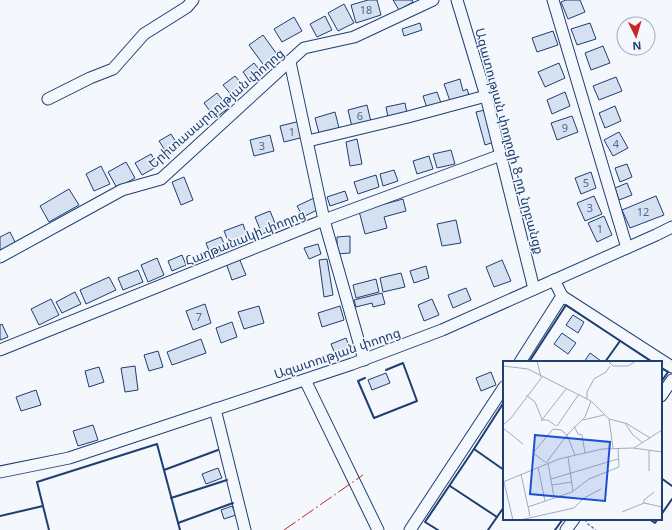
<svg xmlns="http://www.w3.org/2000/svg" width="672" height="530" font-family="'Noto Sans','Noto Sans Armenian',sans-serif">
<style>
.building{fill:#d5e0f0;stroke:#1d3f73}
.lines{fill:none;stroke-linecap:round;stroke-linejoin:round}
.minor-casing{stroke:#1d3f73;stroke-width:13}
.path{stroke:#5e769c;stroke-width:1.5;stroke-dasharray:3 2;stroke-linecap:butt}
.minor{stroke:#f4f7fb;stroke-width:11}
.wall{stroke:#1d3f73;stroke-width:2}
.power{stroke:#c62828;stroke-width:1;stroke-dasharray:14 3 2 3;stroke-linecap:butt}
.labels{text-anchor:middle;stroke-width:3;stroke-linejoin:round;paint-order:stroke}
.number-label{font-size:11px;fill:#4b6792}
.street-label{font-size:13px;fill:#1d3f73;stroke:#f4f7fb}
.inset-road{fill:none;stroke:#9eadc5;stroke-width:1}
.view{fill:#1d4ed8;fill-opacity:0.15;stroke:#1d4ed8;stroke-width:2}
.inset-edge{fill:none;stroke:#1d3f73;stroke-width:2}
</style>
<rect width="100%" height="100%" fill="#f4f7fb"/>
<g class="building">
<polygon points="368,0 377,0 381,15 356,23 351,5"/>
<polygon points="393,0 412,0 413,2 399,10"/>
<polygon points="566,0 580,0 585,12 568,19 561,2"/>
<polygon points="344,4 354,23 338,31 328,13"/>
<polygon points="325,16 332,30 317,37 310,24"/>
<polygon points="294,17 302,31 282,42 274,29"/>
<polygon points="420,23 422,30 404,36 402,29"/>
<polygon points="590,23 596,39 577,45 571,29"/>
<polygon points="553,31 558,45 537,52 532,38"/>
<polygon points="263,35 279,57 265,67 249,45"/>
<polygon points="603,46 610,63 591,70 585,53"/>
<polygon points="254,63 262,73 250,82 243,72"/>
<polygon points="559,63 565,78 545,87 538,72"/>
<polygon points="235,76 245,88 234,98 223,85"/>
<polygon points="616,77 622,91 599,100 593,86"/>
<polygon points="460,79 463,91 467,89 470,98 451,104 444,84"/>
<polygon points="437,92 441,103 427,108 423,96"/>
<polygon points="565,92 570,106 552,114 547,100"/>
<polygon points="217,93 229,108 215,118 204,103"/>
<polygon points="405,103 407,113 388,117 386,107"/>
<polygon points="367,105 371,122 352,127 348,110"/>
<polygon points="615,106 621,121 605,128 599,113"/>
<polygon points="485,110 494,142 485,145 476,112"/>
<polygon points="335,112 339,128 319,133 315,118"/>
<polygon points="572,116 578,132 557,140 551,123"/>
<polygon points="300,121 304,137 284,142 280,126"/>
<polygon points="619,132 628,148 613,156 604,140"/>
<polygon points="171,134 179,147 168,155 159,141"/>
<polygon points="270,135 274,151 254,156 250,140"/>
<polygon points="357,139 362,164 350,166 346,142"/>
<polygon points="451,150 455,164 437,168 433,154"/>
<polygon points="151,154 158,166 142,175 135,163"/>
<polygon points="429,156 433,169 417,174 413,161"/>
<polygon points="126,162 135,178 117,188 108,172"/>
<polygon points="627,164 632,177 620,182 615,168"/>
<polygon points="101,166 110,184 94,191 86,174"/>
<polygon points="394,170 398,181 383,186 380,174"/>
<polygon points="591,172 596,188 581,194 575,178"/>
<polygon points="376,175 379,187 358,194 354,182"/>
<polygon points="184,177 193,200 181,205 172,182"/>
<polygon points="627,183 632,195 619,200 615,188"/>
<polygon points="69,189 79,205 49,222 40,206"/>
<polygon points="345,191 348,200 330,206 327,197"/>
<polygon points="594,196 602,214 585,221 577,203"/>
<polygon points="656,196 664,215 630,228 622,210"/>
<polygon points="314,198 319,209 303,217 297,206"/>
<polygon points="403,199 406,211 384,217 387,228 365,234 359,211"/>
<polygon points="270,211 277,228 262,234 255,217"/>
<polygon points="604,216 612,235 597,242 588,223"/>
<polygon points="456,220 461,243 442,246 437,224"/>
<polygon points="243,224 249,241 231,248 224,231"/>
<polygon points="10,232 17,246 0,255 0,237"/>
<polygon points="350,236 350,253 337,254 337,237"/>
<polygon points="221,237 227,250 211,256 206,243"/>
<polygon points="318,244 321,254 309,259 304,248"/>
<polygon points="182,255 186,265 172,271 168,261"/>
<polygon points="157,258 164,275 148,282 141,265"/>
<polygon points="239,258 246,275 232,280 226,263"/>
<polygon points="327,259 333,295 324,297 319,260"/>
<polygon points="502,260 511,281 494,287 486,267"/>
<polygon points="426,266 429,278 414,283 410,271"/>
<polygon points="138,270 143,282 123,290 118,278"/>
<polygon points="401,273 405,287 383,292 380,278"/>
<polygon points="109,277 116,290 86,304 80,290"/>
<polygon points="376,279 379,292 356,298 353,285"/>
<polygon points="466,288 471,300 453,308 448,295"/>
<polygon points="75,292 81,304 62,313 56,302"/>
<polygon points="382,293 385,304 373,307 372,303 356,307 354,300"/>
<polygon points="51,299 59,315 39,325 31,309"/>
<polygon points="432,299 439,315 424,321 418,305"/>
<polygon points="205,304 211,323 193,330 186,311"/>
<polygon points="259,306 264,323 244,329 238,312"/>
<polygon points="340,306 344,320 322,327 318,313"/>
<polygon points="573,315 584,322 578,333 566,325"/>
<polygon points="232,322 237,337 221,343 216,328"/>
<polygon points="2,324 8,337 0,340 0,325"/>
<polygon points="562,333 576,343 568,354 554,344"/>
<polygon points="346,338 351,351 336,356 331,344"/>
<polygon points="201,339 206,353 172,365 167,352"/>
<polygon points="158,351 163,367 149,371 144,355"/>
<polygon points="590,353 601,361 600,362 584,362"/>
<polygon points="135,366 138,390 125,392 121,368"/>
<polygon points="99,367 104,382 89,387 85,371"/>
<polygon points="491,372 496,385 481,391 476,378"/>
<polygon points="386,373 390,383 372,390 368,380"/>
<polygon points="36,390 41,405 21,411 16,397"/>
<polygon points="93,425 98,440 78,446 73,431"/>
<polygon points="218,468 222,478 206,484 202,474"/>
<polygon points="232,506 236,515 224,519 221,510"/>
</g>
<g class="lines">
<defs>
<g id="minor">
<polyline points="457,0 486,96 534,289"/>
<polyline points="553,0 627,248"/>
<polyline points="290,62 324,220 364,360"/>
<polyline points="48,99 90,78 113,69 144,34 187,7 193,0"/>
<polyline points="308,141 408,117 486,96"/>
<polyline points="0,257 122,190 161,179 304,48 354,37 433,0"/>
<polyline points="562,296 672,367"/>
<polyline points="0,350 324,220 501,155"/>
<polyline points="520,362 562,296 554,280"/>
<polyline points="305,380 378,530"/>
<polyline points="661,396 672,380"/>
<polyline points="215,409 245,530"/>
<polyline points="0,472 69,458 352,364 442,330 656,235 672,227"/>
<polyline points="410,530 504,387"/>
<polyline points="566,530 574,519"/>
</g>
</defs>
<use href="#minor" class="minor-casing"/>
<polyline class="path" points="585,519 588,524 596,530"/>
<use href="#minor" class="minor"/>
<g class="wall">
<polyline points="529,362 566,305 652,362"/>
<polyline points="605,362 620,341"/>
<polyline points="661,368 668,372 661,382"/>
<polyline points="365,378 358,381 374,418 417,401 403,363 386,370"/>
<polyline points="474,449 504,402"/>
<polyline points="164,470 218,450"/>
<polyline points="661,478 672,486"/>
<polyline points="450,486 497,517 504,507"/>
<polyline points="171,498 227,480"/>
<polyline points="43,506 49,530"/>
<polyline points="661,515 672,499"/>
<polyline points="0,516 43,506 37,482 157,444 180,530"/>
<polyline points="649,519 655,523 658,519"/>
<polyline points="178,523 233,503"/>
<polyline points="438,530 425,522 474,449 504,470"/>
<polyline points="488,530 497,517"/>
<polyline points="555,530 563,519"/>
</g>
<polyline class="power" points="284,530 363,475"/>
</g>
<g class="labels">
<g class="number-label">
<text x="366" y="14">18</text>
<text x="360" y="120">6</text>
<text x="565" y="132">9</text>
<text x="292" y="136">1</text>
<text x="616" y="148">4</text>
<text x="262" y="150">3</text>
<text x="586" y="187">5</text>
<text x="590" y="212">3</text>
<text x="643" y="216">12</text>
<text x="600" y="233">1</text>
<text x="199" y="321">7</text>
</g>
<g class="street-label">
<text transform="translate(216 108) rotate(-41)" y="5">Երիտասարդության փողոց</text>
<text transform="translate(510 141) rotate(75)" y="5">Ազատության փողոցի 8-րդ նրբանցք</text>
<text transform="translate(245 237) rotate(-22)" y="5">Հաղթանակի փողոց</text>
<text transform="translate(337 353) rotate(-19)" y="5">Ազատության փողոց</text>
</g>
</g>
<g transform="translate(503 361)">
<rect width="159" height="159" fill="#f4f7fb"/>
<path class="inset-road" d="M34 0 38 16M105 0 110 5H125L133 0M0 5 25 8 88 40 106 58 122 62 130 74 140 82M23 34 32 41 39 58M84 38V31L91 18 103 11 107 5M106 58 110 87M38 59H45L53 65M80 59 101 54M38 60 63 28M123 62 147 77M0 64 8 57 39 16M54 65 76 33M71 65 75 73 79 74 82 92M0 67 20 83M131 87 159 69M146 90V110M65 96 70 130M42 101 30 92 50 68 58 69 64 74 72 94M43 102 64 74 82 56 88 40M45 102 51 136M35 106 42 140M18 113 27 155M48 118 115 98M0 121 56 98 99 88 130 87 159 91M1 121 10 159M49 124 69 121M151 131 141 139V142L159 146M25 146 69 131 86 118 116 106 115 87M119 151 141 142M17 159 71 147 81 137 98 128"/>
<path class="view" d="M32 74 107 81 102 140 27 133Z"/>
<rect width="159" height="159" class="inset-edge"/>
</g>
<g transform="translate(636 36) rotate(175)"><circle r="19" fill="#f4f7fb" stroke="#9eadc5"/>
<path d="M0-3L7 15L0 10L-7 15Z" fill="#c62828"/>
<text y="-6" font-size="11" font-weight="bold" text-anchor="middle" fill="#1d3f73">N</text>
</g>
</svg>
